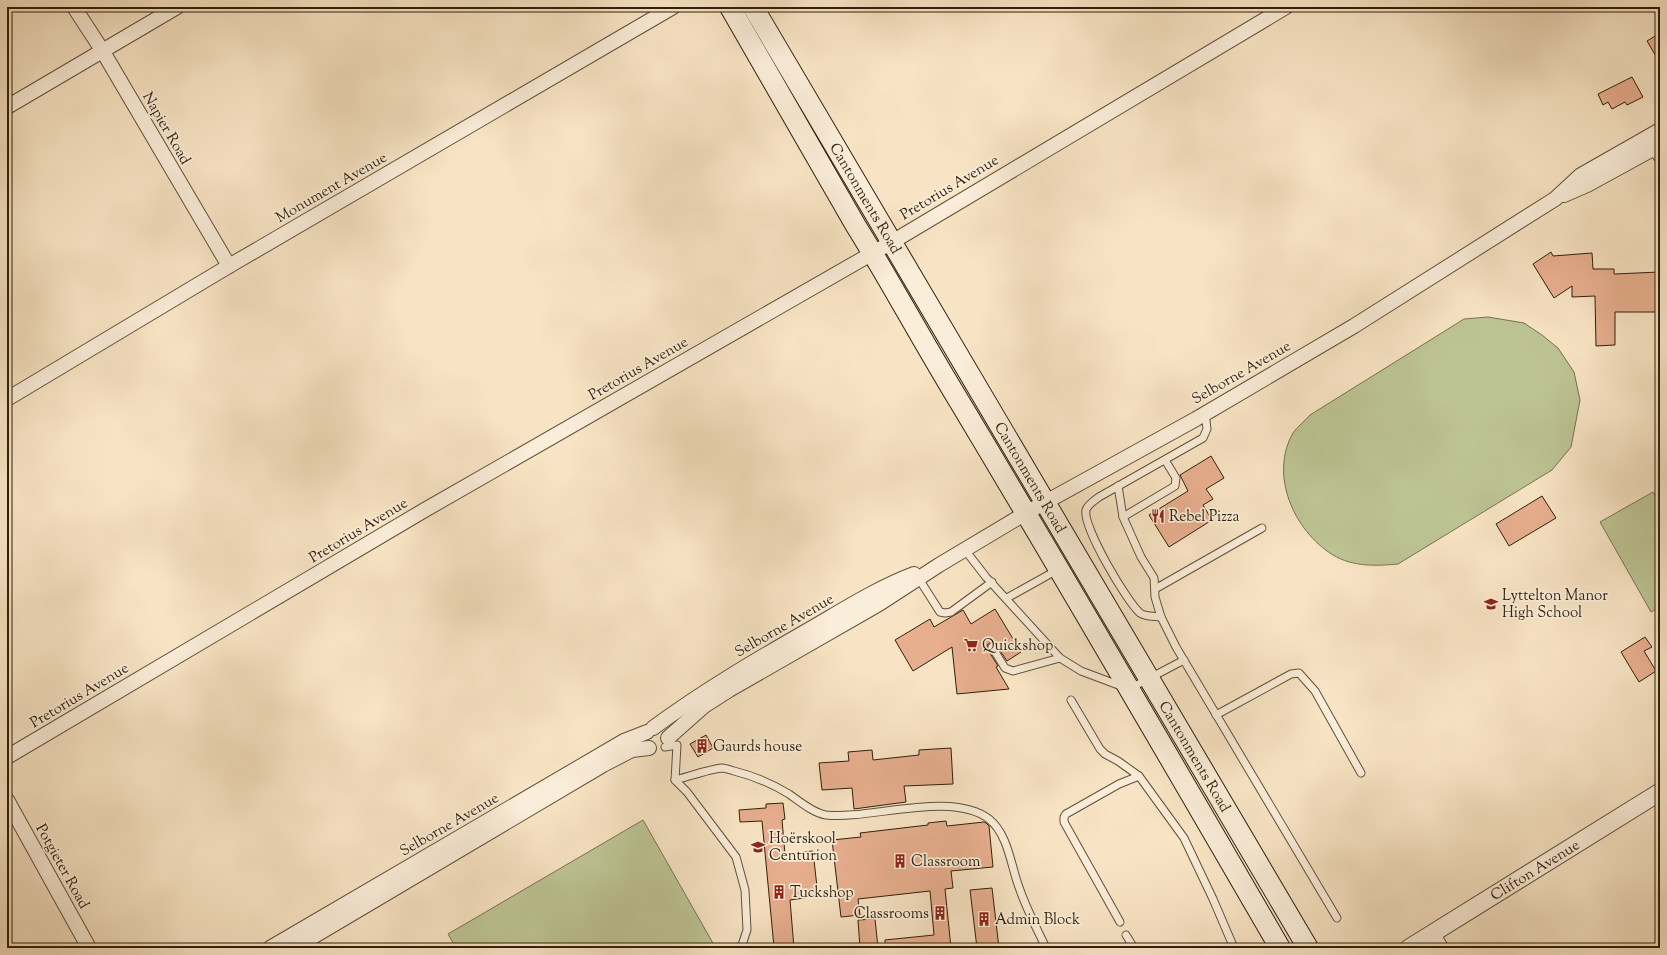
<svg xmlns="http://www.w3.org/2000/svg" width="1667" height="955" font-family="'Sorts Mill Goudy',serif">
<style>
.green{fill:#bdc494;stroke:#767250}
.building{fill:#e8af8f;stroke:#2f1f0b}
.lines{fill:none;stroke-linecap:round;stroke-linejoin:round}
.service-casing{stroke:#615039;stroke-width:9}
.minor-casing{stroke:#615039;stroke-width:16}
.tertiary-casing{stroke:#615039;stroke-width:19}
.secondary-casing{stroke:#2f1f0b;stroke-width:22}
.service{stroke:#faedd9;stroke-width:7}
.minor{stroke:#faedd9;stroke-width:14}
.tertiary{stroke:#faedd9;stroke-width:17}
.secondary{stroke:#faedd9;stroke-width:20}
.labels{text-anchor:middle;stroke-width:3.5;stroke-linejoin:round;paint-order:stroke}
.street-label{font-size:15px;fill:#2f1f0b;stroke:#faedd9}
.poi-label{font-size:15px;fill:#2f1f0b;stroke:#faedd9;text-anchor:start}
</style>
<rect width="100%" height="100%" fill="#f8e4c4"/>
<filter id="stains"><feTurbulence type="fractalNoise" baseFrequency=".005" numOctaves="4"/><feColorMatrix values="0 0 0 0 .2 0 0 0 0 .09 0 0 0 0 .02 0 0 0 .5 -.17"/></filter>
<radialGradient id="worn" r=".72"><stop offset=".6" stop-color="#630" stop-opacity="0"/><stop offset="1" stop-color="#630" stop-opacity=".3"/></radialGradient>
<g class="green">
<path d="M1488 317 1524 323 1542 335 1558 348 1574 372 1580 400 1571 447 1552 470 1398 564C1376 566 1353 567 1333 555 1294 531 1269 475 1293 433 1297 427 1305 421 1310 415L1464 319Z"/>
<polygon points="1653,492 1660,505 1660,607 1651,612 1600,522"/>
<polygon points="643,820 714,945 709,948 456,948 448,934"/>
</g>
<g class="building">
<polygon points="1660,33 1660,63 1647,41"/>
<polygon points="1632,77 1643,97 1627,105 1625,102 1612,109 1608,102 1603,105 1598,94"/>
<polygon points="1551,252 1553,256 1592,253 1593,269 1614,269 1614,274 1660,272 1660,312 1615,312 1615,345 1596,346 1595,296 1572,297 1572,286 1554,298 1533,264"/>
<polygon points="1211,456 1224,478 1206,489 1213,499 1203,505 1212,520 1169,547 1149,515 1188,491 1180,475"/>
<polygon points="1542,496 1556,518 1509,546 1496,524"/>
<polygon points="995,609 1021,652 1007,661 995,643 990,643 987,645 988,650 998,666 996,667 1009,689 957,694 952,647 913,671 895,640 930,619 934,627 963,610 971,624"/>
<polygon points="1645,637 1652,647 1644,651 1656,671 1639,682 1621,652"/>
<polygon points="706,735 713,748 698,757 690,744"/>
<polygon points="951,748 953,784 904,786 906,802 854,809 852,788 822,790 819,763 849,761 848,752 872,750 873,760 919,755 919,750"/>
<polygon points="783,803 785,819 782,820 785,854 813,851 818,896 790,900 794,948 782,948 781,946 774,947 762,821 740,822 739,810 766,808 766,804"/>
<polygon points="946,821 947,826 984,822 986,823 989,826 993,867 951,871 953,888 945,889 951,948 885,948 885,940 934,935 930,891 858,899 860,915 841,917 832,840 861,837 860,833 928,825 928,823"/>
<polygon points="992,888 999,948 977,948 970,890"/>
<polygon points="875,919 878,948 860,948 858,920"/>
</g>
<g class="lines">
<defs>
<g id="service">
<polyline points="1652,150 1660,161"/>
<polyline points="1118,486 1123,517 1141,557 1154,578 1155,597 1161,617 1176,647 1337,918"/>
<polyline points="1123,517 1175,486 1176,478 1165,460"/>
<polyline points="965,550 986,577 1060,658 1081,671 1129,689 1184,660"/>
<polyline points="919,579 940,612 945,613 951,612 992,582"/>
<polyline points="1155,589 1262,528"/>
<polyline points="1007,598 1059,569"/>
<path d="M1161 617C1155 616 1145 617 1140 613 1127 602 1082 526 1086 510 1088 504 1094 501 1099 497L1203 438 1207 429 1205 413"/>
<polyline points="992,647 1005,668 1013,671 1060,658"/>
<polyline points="1071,700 1100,749 1105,754 1118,761 1139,776 1184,838 1213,899 1234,948"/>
<polyline points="1216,715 1291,674 1299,673 1315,691 1361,773"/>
<polyline points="665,747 677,745 675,780 687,792 736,857 745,890 747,930 741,948"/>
<path d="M675 780C687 777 710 769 722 768 726 768 730 770 734 771 754 776 771 783 789 794 799 801 813 813 826 815 870 820 951 790 989 819 1009 835 1011 868 1020 890 1027 910 1037 929 1046 948"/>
<polyline points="1120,922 1064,822 1064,817 1066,814 1119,784 1139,776"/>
<polyline points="1126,935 1134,948"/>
</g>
<g id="minor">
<polyline points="74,7 102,50 229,266"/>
<polyline points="7,107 177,7"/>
<polyline points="1564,195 1587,185 1660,145"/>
<polyline points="7,399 229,266 673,7"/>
<path d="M653 728C703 691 756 660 810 629 843 610 877 588 914 574"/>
<polyline points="668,738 704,706 729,690 879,604 939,565 1026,513 1196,419 1354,326 1555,199 1581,175 1660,130"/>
<polyline points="7,757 423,511 892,242 1286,7"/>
<polyline points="7,800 89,948"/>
<polyline points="1433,934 1441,948"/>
<polyline points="270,948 624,741 647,732"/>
<polyline points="294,948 603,765 632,750 649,748"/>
</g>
<g id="tertiary">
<path id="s1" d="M1409 948 1660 792"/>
</g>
<g id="secondary">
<path d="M730 7 856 226C889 279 918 333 950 386 1062 572 1171 760 1280 948"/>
<path id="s2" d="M753 7 1308 948"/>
</g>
</defs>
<use href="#service" class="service-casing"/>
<use href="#minor" class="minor-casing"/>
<use href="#tertiary" class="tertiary-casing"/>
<use href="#secondary" class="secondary-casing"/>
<use href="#service" class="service"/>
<use href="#minor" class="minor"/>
<use href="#tertiary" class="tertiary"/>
<use href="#secondary" class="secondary"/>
</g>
<defs>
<symbol id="restaurant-bare" viewBox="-9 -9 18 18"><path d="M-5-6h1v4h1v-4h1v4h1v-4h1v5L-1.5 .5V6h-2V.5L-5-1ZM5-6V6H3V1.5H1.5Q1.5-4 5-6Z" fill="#8f2418" stroke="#faedd9" stroke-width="2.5" paint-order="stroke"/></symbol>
<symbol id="school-bare" viewBox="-9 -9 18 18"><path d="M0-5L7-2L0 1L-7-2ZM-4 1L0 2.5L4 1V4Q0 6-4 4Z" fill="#8f2418" stroke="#faedd9" stroke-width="2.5" paint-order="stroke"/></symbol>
<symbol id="supermarket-bare" viewBox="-9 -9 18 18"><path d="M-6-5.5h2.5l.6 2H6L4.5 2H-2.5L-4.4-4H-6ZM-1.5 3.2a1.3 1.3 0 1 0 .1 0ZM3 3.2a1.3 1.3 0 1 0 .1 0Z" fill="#8f2418" stroke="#faedd9" stroke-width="2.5" paint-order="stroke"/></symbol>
<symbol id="building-bare" viewBox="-9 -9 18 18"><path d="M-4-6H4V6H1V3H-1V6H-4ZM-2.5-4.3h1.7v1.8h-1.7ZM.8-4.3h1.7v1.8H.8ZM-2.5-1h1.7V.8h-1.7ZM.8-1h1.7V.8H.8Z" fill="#8f2418" stroke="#faedd9" stroke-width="2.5" paint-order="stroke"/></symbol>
</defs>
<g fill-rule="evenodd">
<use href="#restaurant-bare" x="1148" y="506" width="20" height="20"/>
<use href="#school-bare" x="1481" y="594" width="20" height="20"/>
<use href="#supermarket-bare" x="961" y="635" width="20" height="20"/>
<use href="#building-bare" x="692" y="736" width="20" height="20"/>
<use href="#school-bare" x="748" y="837" width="20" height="20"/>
<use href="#building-bare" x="890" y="851" width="20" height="20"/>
<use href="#building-bare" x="769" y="882" width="20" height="20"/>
<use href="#building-bare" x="930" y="903" width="20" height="20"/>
<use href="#building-bare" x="974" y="909" width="20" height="20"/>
</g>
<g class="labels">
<g class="street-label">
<text transform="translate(167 128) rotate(60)" y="5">Napier Road</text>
<text transform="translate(331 187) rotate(-30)" y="5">Monument Avenue</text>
<text transform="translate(949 187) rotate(-31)" y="5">Pretorius Avenue</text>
<text dy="5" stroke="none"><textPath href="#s2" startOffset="222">Cantonments Road</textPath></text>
<text transform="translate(638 368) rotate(-30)" y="5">Pretorius Avenue</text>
<text transform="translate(1241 372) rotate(-30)" y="5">Selborne Avenue</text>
<text dy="5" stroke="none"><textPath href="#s2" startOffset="546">Cantonments Road</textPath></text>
<text transform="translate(358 530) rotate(-31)" y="5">Pretorius Avenue</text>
<text transform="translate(784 625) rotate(-30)" y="5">Selborne Avenue</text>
<text transform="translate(79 695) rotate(-31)" y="5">Pretorius Avenue</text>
<text dy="5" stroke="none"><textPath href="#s2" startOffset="870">Cantonments Road</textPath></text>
<text transform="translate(449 824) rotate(-30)" y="5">Selborne Avenue</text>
<text transform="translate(63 866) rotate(61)" y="5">Potgieter Road</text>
<text dy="5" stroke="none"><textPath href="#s1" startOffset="148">Clifton Avenue</textPath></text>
</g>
<g class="poi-label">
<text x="1169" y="521">Rebel Pizza</text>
<text x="1502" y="600">Lyttelton Manor<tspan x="1502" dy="17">High School</tspan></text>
<text x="982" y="650">Quickshop</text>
<text x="713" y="751">Gaurds house</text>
<text x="769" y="843">Hoërskool<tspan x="769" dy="17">Centurion</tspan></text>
<text x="911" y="866">Classroom</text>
<text x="790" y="897">Tuckshop</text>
<text x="929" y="918" text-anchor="end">Classrooms</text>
<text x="995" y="924">Admin Block</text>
</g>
</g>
<rect width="1667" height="955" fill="none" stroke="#f8e4c4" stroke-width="24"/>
<rect x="8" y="8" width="1651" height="939" fill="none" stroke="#2f1f0b" stroke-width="2"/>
<rect x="12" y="12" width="1643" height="931" fill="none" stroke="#2f1f0b"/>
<rect width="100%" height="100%" filter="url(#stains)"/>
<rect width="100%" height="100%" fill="url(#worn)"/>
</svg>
